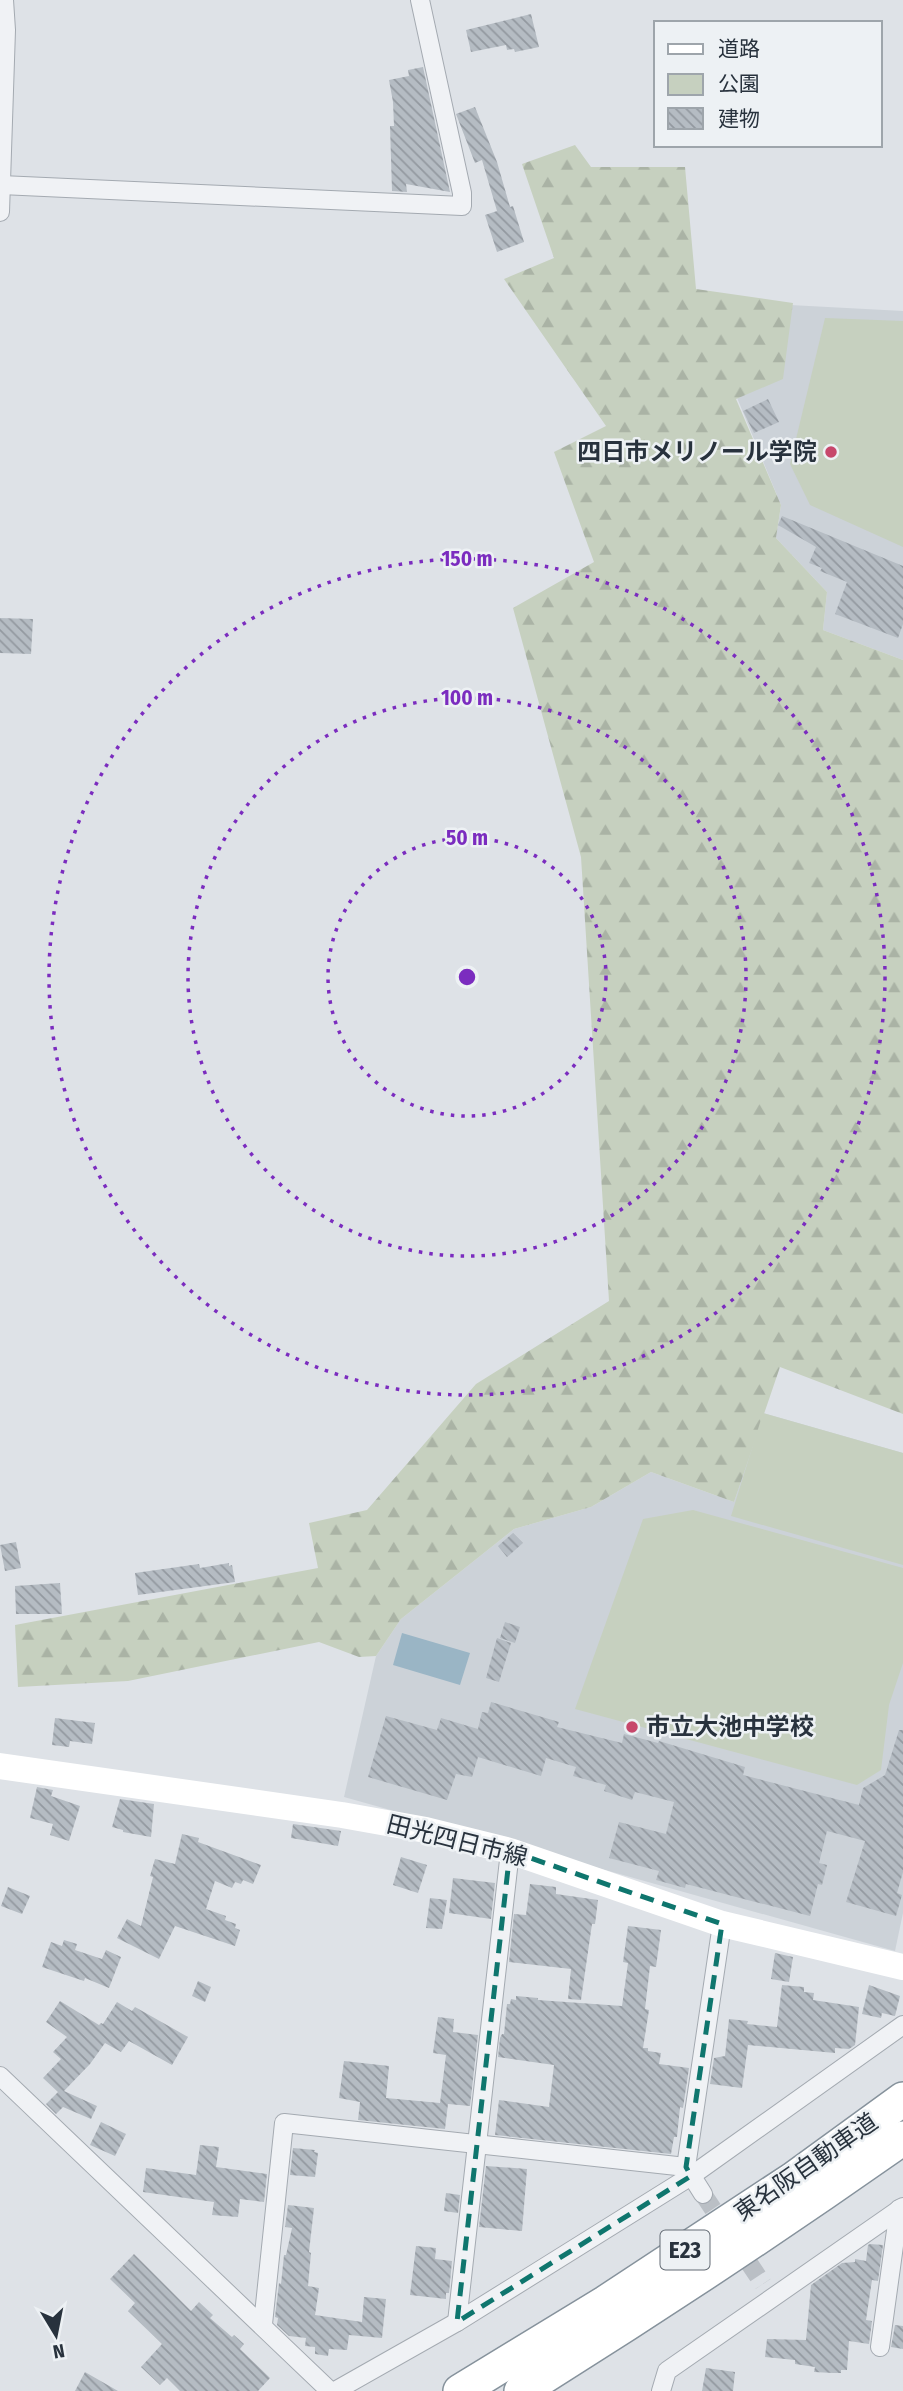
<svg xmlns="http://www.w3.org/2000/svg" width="903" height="2391" font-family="'Fira Sans Condensed','Noto Sans JP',sans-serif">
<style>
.built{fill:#ccd2d8}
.forest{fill:url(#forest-firs)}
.park{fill:#c6d0bf}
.water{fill:#9ab5c5}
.building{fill:url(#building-back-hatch)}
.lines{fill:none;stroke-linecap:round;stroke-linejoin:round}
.street-tunnel{stroke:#babfc5;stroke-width:18;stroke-dasharray:18 9;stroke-linecap:butt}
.street-casing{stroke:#a4aab1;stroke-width:20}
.highway-casing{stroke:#86929c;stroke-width:36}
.street{stroke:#f0f2f5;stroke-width:18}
.secondary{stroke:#fff;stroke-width:26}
.highway{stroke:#fff;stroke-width:33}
.marked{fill:none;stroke:#0f766e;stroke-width:5;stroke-dasharray:14 9;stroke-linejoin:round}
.ring{fill:none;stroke:#7b2cbf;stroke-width:3.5;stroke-dasharray:3.5 7}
.poi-dot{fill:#c7476b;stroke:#edf1f4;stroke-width:2.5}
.labels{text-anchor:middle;stroke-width:5;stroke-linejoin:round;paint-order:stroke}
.shield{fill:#edf1f4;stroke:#636b74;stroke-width:2}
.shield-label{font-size:23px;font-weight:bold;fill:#28323d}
.poi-label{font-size:24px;font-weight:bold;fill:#28323d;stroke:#edf1f4;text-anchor:end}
.street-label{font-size:24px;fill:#28323d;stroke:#edf1f4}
.centre{fill:#7b2cbf;stroke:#edf1f4;stroke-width:3.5}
.ring-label{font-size:21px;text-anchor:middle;font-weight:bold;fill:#7b2cbf;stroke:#edf1f4;stroke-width:5;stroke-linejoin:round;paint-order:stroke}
</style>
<defs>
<pattern id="forest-firs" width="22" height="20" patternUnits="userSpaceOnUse" patternTransform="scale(1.75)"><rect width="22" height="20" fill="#c6d0bf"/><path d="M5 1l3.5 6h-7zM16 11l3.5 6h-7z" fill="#aab3a5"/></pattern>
<pattern id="building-back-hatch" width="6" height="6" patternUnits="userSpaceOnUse" patternTransform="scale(1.75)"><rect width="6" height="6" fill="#b5bcc3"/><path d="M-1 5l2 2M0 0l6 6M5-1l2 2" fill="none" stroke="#9399a0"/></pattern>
</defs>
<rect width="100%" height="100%" fill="#dee2e7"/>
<g class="built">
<polygon points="697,300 903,311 903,660 823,630 827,592 776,538 781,505"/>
<polygon points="763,1413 903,1453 903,1913 895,1951 344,1797 376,1656 401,1619 514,1529 591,1507 651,1472 734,1502"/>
</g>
<polygon class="forest" points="575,145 591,167 685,167 696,289 793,303 783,379 736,399 781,505 776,538 827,592 823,630 903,660 903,1414 780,1367 734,1502 651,1472 591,1507 514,1529 401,1619 376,1656 359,1657 319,1642 128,1681 18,1687 15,1625 318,1568 309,1523 367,1510 476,1384 609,1301 581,857 513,608 594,562 554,452 606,426 504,279 554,258 522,164"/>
<g class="park">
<polygon points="825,318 903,321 903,547 810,505 790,464"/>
<polygon points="763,1413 903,1453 903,1565 731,1516"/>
<polygon points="693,1510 903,1568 903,1663 889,1705 881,1770 857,1785 575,1709 643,1519"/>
</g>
<polygon class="water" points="402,1633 470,1653 460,1685 393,1665"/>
<g class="building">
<polygon points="531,14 539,47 515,52 514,49 507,50 506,45 471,52 466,30"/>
<polygon points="423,67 450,192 406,184 407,192 392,191 390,126 394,126 393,102 389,80 409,76 408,70"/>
<polygon points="475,107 497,162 510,207 513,206 524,242 497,252 485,215 497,211 482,160 475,163 456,114"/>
<polygon points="768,399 779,422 754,433 743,411"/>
<polygon points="782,516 903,566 903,624 898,638 835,614 847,582 820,571 822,568 809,563 816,547 778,525"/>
<polygon points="0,618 33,619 31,654 0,653"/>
<polygon points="513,1533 523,1543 507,1557 498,1546"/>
<polygon points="16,1542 21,1568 5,1571 0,1545"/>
<polygon points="229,1563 229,1566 232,1565 235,1582 138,1595 135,1573 199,1564 200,1568"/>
<polygon points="60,1583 62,1614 16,1614 15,1586"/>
<polygon points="505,1622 520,1627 515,1643 500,1638"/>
<polygon points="497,1638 511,1643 499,1682 486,1678"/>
<polygon points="491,1702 559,1722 557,1727 622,1743 624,1734 658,1743 659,1741 745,1767 743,1775 859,1805 863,1788 885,1775 899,1730 903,1730 903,1872 897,1893 902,1895 896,1916 846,1902 865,1841 827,1831 819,1863 827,1865 822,1885 818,1884 810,1916 686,1884 685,1888 656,1880 659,1871 609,1858 619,1822 666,1834 674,1802 635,1792 632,1800 604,1791 606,1785 573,1776 576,1767 546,1758 541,1776 478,1757 472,1777 456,1774 447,1800 368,1777 386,1716 437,1730 441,1718 478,1729 482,1712 488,1713"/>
<polygon points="55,1718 95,1723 92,1744 70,1741 69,1747 52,1745"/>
<polygon points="37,1787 53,1790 51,1796 80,1806 69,1841 50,1835 53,1824 30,1818"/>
<polygon points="120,1799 154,1804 151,1837 123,1832 123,1830 112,1827"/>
<polygon points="293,1824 341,1831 338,1846 291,1838"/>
<polygon points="182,1834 199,1838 198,1842 261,1865 253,1884 243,1880 241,1884 235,1882 232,1888 215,1881 206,1909 226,1916 225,1920 236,1924 235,1928 240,1930 235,1946 175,1926 159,1959 117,1938 127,1919 141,1926 153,1877 150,1876 155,1859 175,1864"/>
<polygon points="401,1857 427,1865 418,1893 393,1885"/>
<polygon points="453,1878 495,1883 491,1919 449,1913"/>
<polygon points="530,1884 556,1887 556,1894 598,1900 595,1924 592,1924 581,2000 568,1999 571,1969 509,1962 514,1914 526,1915"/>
<polygon points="8,1887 30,1896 22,1914 1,1906"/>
<polygon points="430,1898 447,1900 442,1929 426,1928"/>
<polygon points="628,1926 661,1930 656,1967 650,1966 645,2009 649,2010 643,2048 648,2048 648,2051 661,2053 659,2064 689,2068 683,2108 680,2107 677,2137 674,2137 671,2154 495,2135 499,2100 549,2107 554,2065 498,2057 500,2038 502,2034 504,2034 507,2004 510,2004 511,1999 516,2000 516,1996 538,1998 538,2000 622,2006 628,1963 623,1962"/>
<polygon points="64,1940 77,1944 75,1950 102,1959 106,1950 121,1957 109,1988 85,1978 84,1981 42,1967 51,1942 62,1946"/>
<polygon points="775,1953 793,1957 789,1982 771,1979"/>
<polygon points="198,1981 211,1987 205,2002 192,1996"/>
<polygon points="782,1985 804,1987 804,1992 814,1993 813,2000 859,2007 855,2045 849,2049 835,2048 835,2053 748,2045 742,2088 710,2084 714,2058 725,2056 729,2019 748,2021 747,2024 777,2027"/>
<polygon points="869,1985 900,1996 895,2016 882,2013 881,2018 862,2014"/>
<polygon points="60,2001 99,2025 101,2023 103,2024 117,2002 132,2011 135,2007 188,2037 172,2065 129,2041 121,2052 105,2043 90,2064 64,2091 97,2106 91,2119 63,2107 56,2114 46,2104 58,2092 43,2078 61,2059 53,2052 67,2037 46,2022"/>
<polygon points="438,2017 454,2019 453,2032 478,2035 470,2106 448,2104 445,2129 358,2120 360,2102 339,2098 344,2061 389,2066 386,2098 440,2103 446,2055 433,2053"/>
<polygon points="101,2122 126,2134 115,2156 90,2145"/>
<polygon points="200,2145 219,2147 216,2167 267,2174 264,2202 240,2199 238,2217 212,2215 214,2202 143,2192 146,2168 196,2175"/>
<polygon points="293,2148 315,2150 314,2152 318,2153 315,2177 290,2175"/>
<polygon points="486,2166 527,2169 522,2231 479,2227"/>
<polygon points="446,2193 460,2195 458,2213 444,2211"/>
<polygon points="288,2205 314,2208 309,2252 311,2253 308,2286 319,2288 315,2315 362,2322 364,2297 386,2299 382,2338 349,2335 347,2350 329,2349 328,2356 315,2354 315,2347 305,2346 306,2338 289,2336 277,2325 278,2318 275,2317 279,2283 281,2284 284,2255 286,2255 292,2228 285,2227"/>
<polygon points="870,2244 883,2245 878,2281 872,2280 866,2320 872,2321 869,2344 849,2341 847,2370 841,2370 841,2373 833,2373 814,2372 815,2367 795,2364 795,2360 765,2357 767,2339 806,2340 811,2285 842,2263 855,2262 855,2259 866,2261 868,2245"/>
<polygon points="416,2246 436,2248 435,2259 452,2261 449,2293 446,2293 446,2299 410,2295"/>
<polygon points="134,2254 191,2311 199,2302 213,2315 210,2318 232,2337 234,2335 244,2344 240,2349 270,2378 258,2391 180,2391 167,2378 160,2385 141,2367 162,2344 128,2311 135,2303 110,2279"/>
<polygon points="895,2325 903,2326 903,2349 891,2347"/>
<polygon points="706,2368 735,2372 733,2391 702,2391"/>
<polygon points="85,2372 118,2391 75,2391"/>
</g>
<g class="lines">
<polyline class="street-tunnel" points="703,2194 763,2284"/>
<defs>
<g id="street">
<polyline points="1,185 462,206 462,193 420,0"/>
<polyline points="0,212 6,30 4,0"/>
<polyline points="0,2076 330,2391"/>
<polyline points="703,2194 686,2167 722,1924"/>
<polyline points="457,2322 510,1851"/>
<polyline points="263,2324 284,2123 686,2167"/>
<polyline points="880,2347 899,2209"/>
<polyline points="335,2391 457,2322 691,2176 903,2025"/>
<polyline points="661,2391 667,2371 903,2207"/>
</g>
<g id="highway">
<polyline points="460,2391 606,2302 793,2179 903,2099"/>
<path d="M521 2391C651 2310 778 2226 903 2138"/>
</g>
</defs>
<use href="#street" class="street-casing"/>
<use href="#highway" class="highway-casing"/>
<use href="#street" class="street"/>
<polyline class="secondary" points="0,1766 342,1815 426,1830 510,1851 722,1924 903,1967"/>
<use href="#highway" class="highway"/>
</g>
<path class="marked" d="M510 1851 722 1924 686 2167 691 2176 457 2322Z"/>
<g class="ring">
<circle cx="467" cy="977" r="139"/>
<circle cx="467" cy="977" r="279"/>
<circle cx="467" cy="977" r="418"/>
</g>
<g class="poi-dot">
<circle cx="831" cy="452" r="7"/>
<circle cx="632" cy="1727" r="7"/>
</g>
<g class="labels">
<rect class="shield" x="660.5" y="2230.5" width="49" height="39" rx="5"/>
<g class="shield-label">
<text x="685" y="2258">E23</text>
</g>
<g class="poi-label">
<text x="817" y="460">四日市メリノール学院</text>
<text x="646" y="1735" text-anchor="start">市立大池中学校</text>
</g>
<g class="street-label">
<text transform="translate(457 1841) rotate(14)" y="8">田光四日市線</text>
<text transform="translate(806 2167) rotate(-35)" y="8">東名阪自動車道</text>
</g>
</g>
<circle cx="467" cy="977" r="10" class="centre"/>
<g class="ring-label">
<text x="467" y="566">150 m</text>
<text x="467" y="705">100 m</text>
<text x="467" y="845">50 m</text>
</g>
<rect x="654" y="21" width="228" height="126" fill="#edf1f4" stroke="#9ea5ab" stroke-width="2"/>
<rect x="668" y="44" width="35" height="10" fill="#ffffff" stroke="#9ea5ab" stroke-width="2"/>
<text x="718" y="56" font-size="21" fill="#28323d">道路</text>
<rect x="668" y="74" width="35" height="21" fill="#c6d0bf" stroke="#9ea5ab" stroke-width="2"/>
<text x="718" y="91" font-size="21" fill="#28323d">公園</text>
<rect x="668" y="108" width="35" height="21" fill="url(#building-back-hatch)" stroke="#9ea5ab" stroke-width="2"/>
<text x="718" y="126" font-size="21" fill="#28323d">建物</text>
<g transform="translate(56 2335) rotate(170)" stroke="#edf1f4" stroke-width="5" paint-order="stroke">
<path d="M0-5L12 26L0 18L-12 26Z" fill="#28323d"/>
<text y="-10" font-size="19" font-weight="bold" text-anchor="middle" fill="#28323d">N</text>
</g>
</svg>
